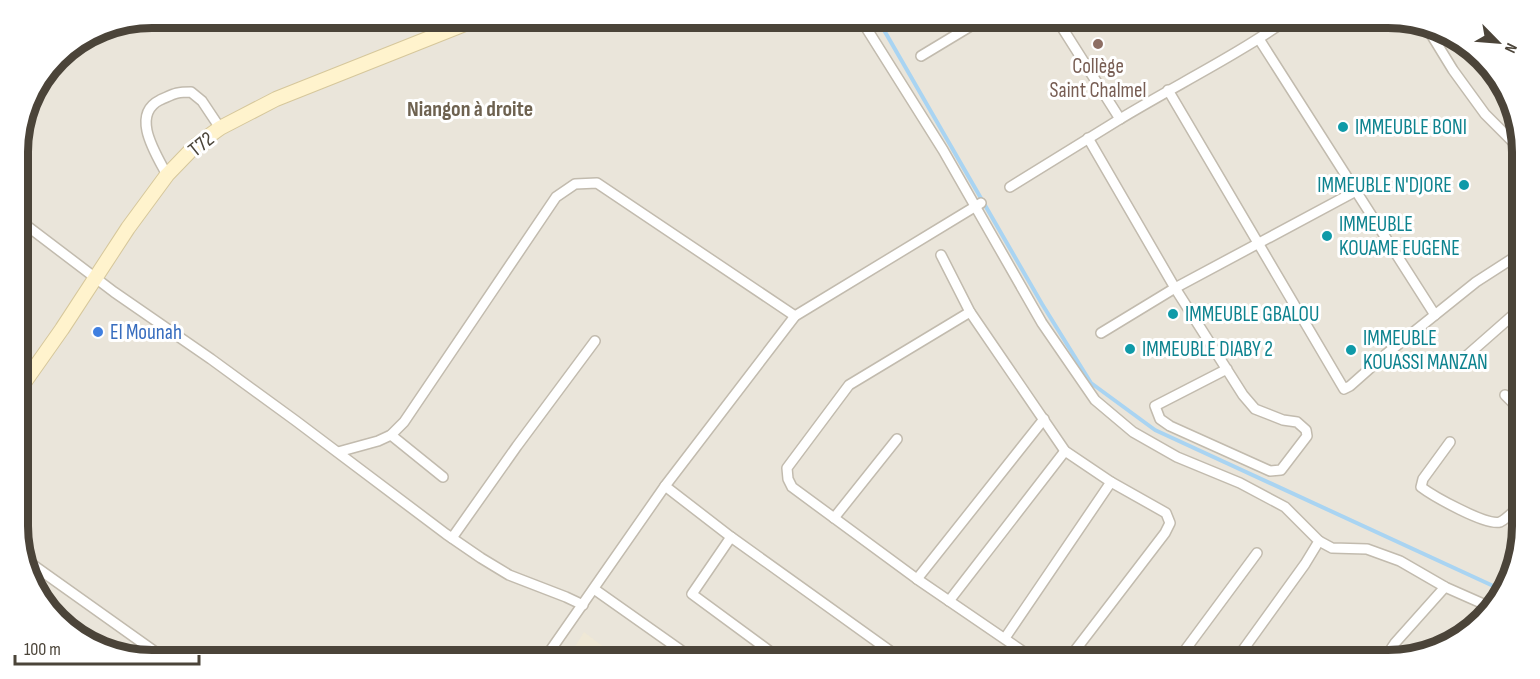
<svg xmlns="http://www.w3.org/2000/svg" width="1540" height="679" font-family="'Sofia Sans Condensed',sans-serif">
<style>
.residential{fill:#eae5da}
.education{fill:#efe8d6}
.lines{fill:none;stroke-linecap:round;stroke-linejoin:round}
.stream{stroke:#a9d4f2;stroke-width:4}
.street-casing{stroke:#c2bbae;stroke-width:12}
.secondary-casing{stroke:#d6c79b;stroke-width:16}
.street{stroke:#fff;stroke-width:9}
.secondary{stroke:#fff3cd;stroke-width:14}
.education-dot{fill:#8d6e63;stroke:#fff;stroke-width:2}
.culture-dot{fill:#0f9aa8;stroke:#fff;stroke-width:2}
.shop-dot{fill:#3f7fe0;stroke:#fff;stroke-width:2}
.labels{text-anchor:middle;stroke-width:6;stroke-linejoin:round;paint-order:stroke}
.education-label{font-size:21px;fill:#785e54;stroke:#fff}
.culture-label{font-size:21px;fill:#0d838f;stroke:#fff;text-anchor:start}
.street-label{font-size:21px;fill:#4b4439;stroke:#fff}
.shop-label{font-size:21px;fill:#366cbe;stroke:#fff;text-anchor:start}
.neighbourhood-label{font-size:22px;font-weight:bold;fill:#6e6250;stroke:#fff}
.rim{fill:none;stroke:#4b4439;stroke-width:8}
</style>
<rect width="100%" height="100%" fill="#f6f3ec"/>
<polygon class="residential" points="153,18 1387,18 1438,28 1494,71 1521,135 1522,526 1512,577 1462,638 1396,661 153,661 102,651 46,608 19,544 18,144 32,93 64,52 102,28"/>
<polygon class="education" points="584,632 622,661 566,661"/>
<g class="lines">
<polyline class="stream" points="877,18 1042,304 1091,383 1155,430 1502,590"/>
<defs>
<g id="street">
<polyline points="860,18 943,150 1042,323 1095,400 1133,432 1177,457 1240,483 1285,507 1319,541 1305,564 1235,661"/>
<path d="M1056 18 1120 119C1176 85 1236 56 1289 18"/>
<polyline points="1426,26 1453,70 1485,114 1521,150"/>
<polyline points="1259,39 1435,315"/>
<polyline points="921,56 984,18"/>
<polyline points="1168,90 1344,389 1350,386 1385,355 1476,282 1521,253"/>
<polyline points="1088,138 1175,288 1243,395 1255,409 1283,420 1297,422 1306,430 1307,436 1281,470 1270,471 1170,426 1160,419 1155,406 1227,369"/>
<path d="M167 175C156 154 130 115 160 100 174 94 175 92 191 92L202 101 220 128"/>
<polyline points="1010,187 1120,119"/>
<polyline points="18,219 114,292 211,359 296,421 446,534 481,558 509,575 566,597 583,605"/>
<polyline points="941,255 970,312 1065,451 1111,482 1166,513 1170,523 1165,533 1067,661"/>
<polyline points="970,312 849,385 787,468 788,479 792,487 917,579 1037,661"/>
<polyline points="1101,333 1175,288 1356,191"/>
<polyline points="1463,359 1521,308"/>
<polyline points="1505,395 1522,412"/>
<polyline points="391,435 443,477"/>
<path d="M1450 442 1423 479 1421 487C1433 496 1486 526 1500 522 1507 519 1516 509 1522 503"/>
<polyline points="338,452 378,441 391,435 404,422 556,197 575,184 597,183 795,316"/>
<polyline points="665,486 731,537 904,661"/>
<polyline points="834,518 897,439"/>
<polyline points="731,537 692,594 783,661"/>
<polyline points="452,538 517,446 595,341"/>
<polyline points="1319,541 1332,548 1367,549 1400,561 1445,587 1488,606"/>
<polyline points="26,560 168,661"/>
<polyline points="917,579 1044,419"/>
<polyline points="594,589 696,661"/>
<polyline points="949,601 1065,451"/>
<polyline points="1005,638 1111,482"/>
<polyline points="543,661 665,486 795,316 981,203"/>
<polyline points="1177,661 1257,553"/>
<polyline points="1383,661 1395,643 1445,587"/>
</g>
<polyline id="secondary" points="19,390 62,329 128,228 167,175 195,146 220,128 276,99 480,18"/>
</defs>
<use href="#street" class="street-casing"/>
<use href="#secondary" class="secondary-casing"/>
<use href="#street" class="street"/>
<use href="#secondary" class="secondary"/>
</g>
<circle class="education-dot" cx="1098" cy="44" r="6"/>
<g class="culture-dot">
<circle cx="1343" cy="127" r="6"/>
<circle cx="1464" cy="185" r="6"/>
<circle cx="1327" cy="236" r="6"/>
<circle cx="1173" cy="314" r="6"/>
<circle cx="1130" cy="349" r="6"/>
<circle cx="1351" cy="350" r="6"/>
</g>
<circle class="shop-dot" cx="98" cy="332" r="6"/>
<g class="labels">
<g class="education-label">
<text x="1098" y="73">Collège<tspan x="1098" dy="24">Saint Chalmel</tspan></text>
</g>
<g class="culture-label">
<text x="1355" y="134">IMMEUBLE BONI</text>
<text x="1452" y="192" text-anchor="end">IMMEUBLE N'DJORE</text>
<text x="1339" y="231">IMMEUBLE<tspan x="1339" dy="24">KOUAME EUGENE</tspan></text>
<text x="1185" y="321">IMMEUBLE GBALOU</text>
<text x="1363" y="345">IMMEUBLE<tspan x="1363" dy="24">KOUASSI MANZAN</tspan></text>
<text x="1142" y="356">IMMEUBLE DIABY 2</text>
</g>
<g class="street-label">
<text transform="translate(201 144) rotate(-39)" y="7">T72</text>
</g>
<g class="shop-label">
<text x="110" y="339">El Mounah</text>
</g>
<g class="neighbourhood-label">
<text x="470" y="116">Niangon à droite</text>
</g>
</g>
<path d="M0 0H1540V679H0ZM152 28H1388A124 124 0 0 1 1512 152V526A124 124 0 0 1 1388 650H152A124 124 0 0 1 28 526V152A124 124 0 0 1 152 28Z" fill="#fff" fill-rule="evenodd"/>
<path class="rim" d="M152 28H1388A124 124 0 0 1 1512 152V526A124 124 0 0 1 1388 650H152A124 124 0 0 1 28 526V152A124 124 0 0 1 152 28Z"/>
<g transform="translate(1498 42) rotate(115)" stroke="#ffffff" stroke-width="4.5" paint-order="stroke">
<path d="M0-4.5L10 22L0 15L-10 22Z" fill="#4b4439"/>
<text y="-9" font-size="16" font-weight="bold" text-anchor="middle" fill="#4b4439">N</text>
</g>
<path d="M15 655v9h184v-9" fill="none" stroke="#4b4439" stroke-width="3"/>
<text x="24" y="655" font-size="18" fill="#4b4439" stroke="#ffffff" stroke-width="4.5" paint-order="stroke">100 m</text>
</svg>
